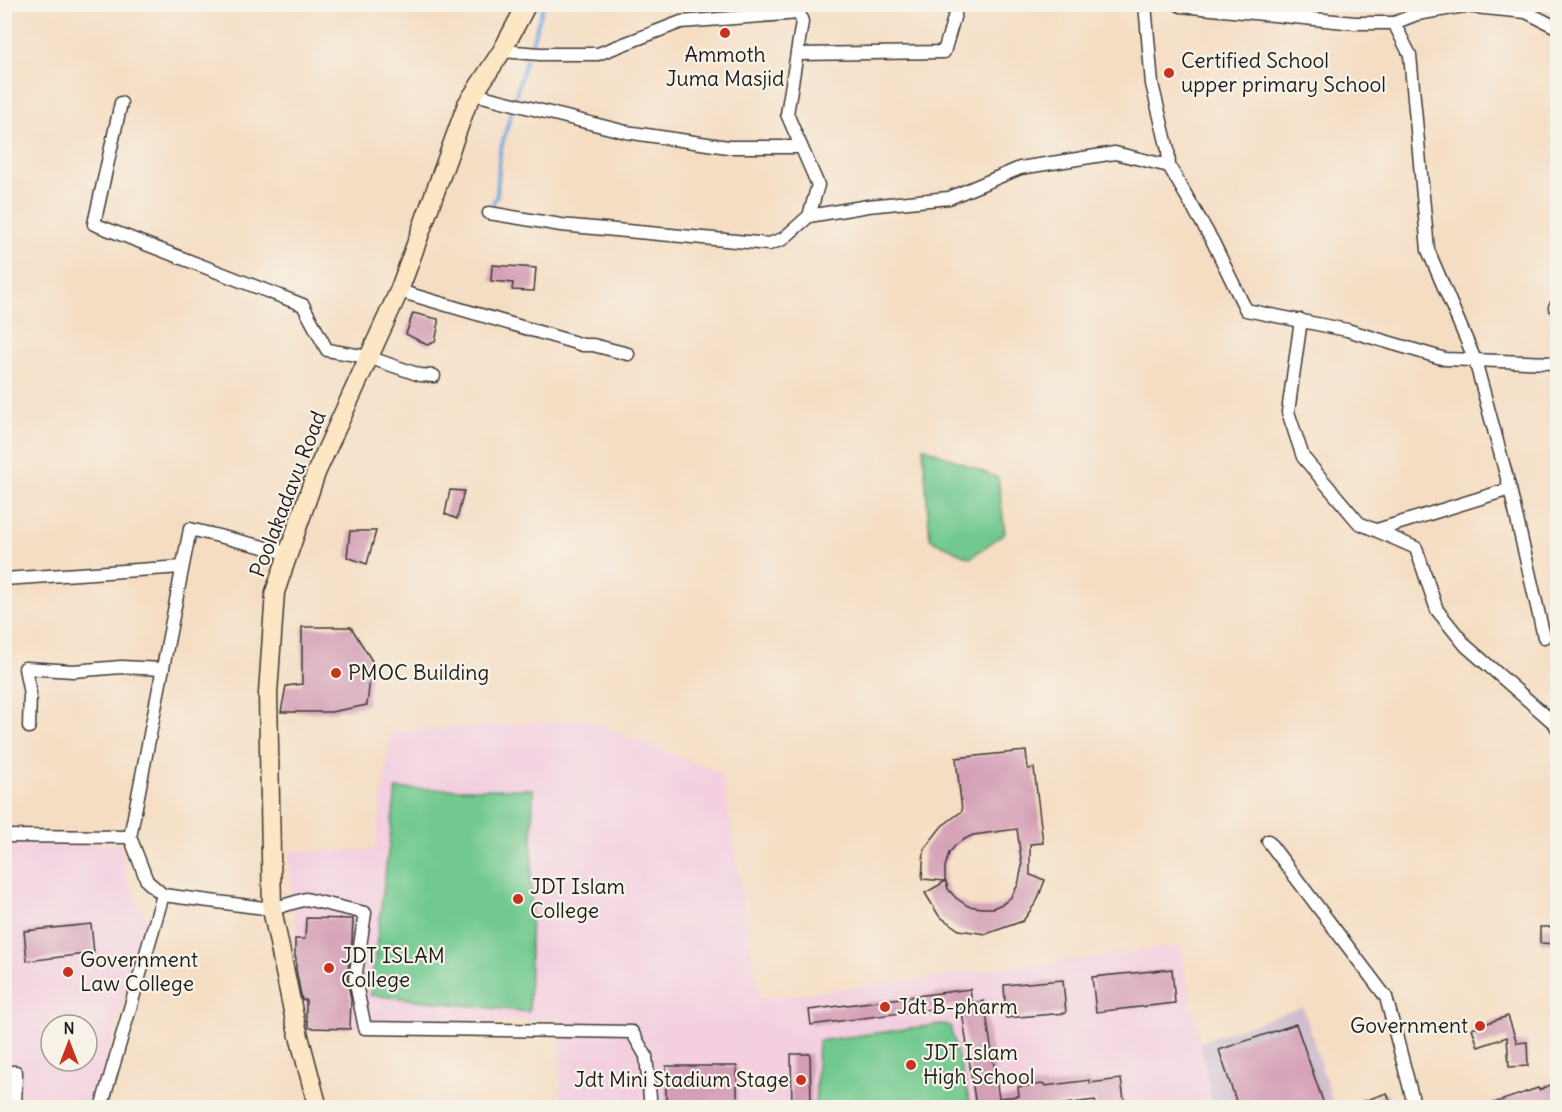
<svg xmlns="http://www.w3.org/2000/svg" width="1562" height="1112" font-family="Delius,sans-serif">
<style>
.built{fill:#f3cfe0;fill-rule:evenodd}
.industrial{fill:#cfbdcf}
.green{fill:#71c98f;stroke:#467256;stroke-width:1.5}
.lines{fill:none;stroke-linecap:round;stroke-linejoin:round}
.stream{stroke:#6ea5dc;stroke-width:4}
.building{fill:#d49fb6}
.street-casing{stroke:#3d3935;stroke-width:15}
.secondary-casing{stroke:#3d3935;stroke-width:21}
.street{stroke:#fff;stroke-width:12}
.secondary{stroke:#fce6c4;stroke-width:18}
.poi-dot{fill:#c8321e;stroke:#f7f3e8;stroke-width:2}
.labels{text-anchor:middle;stroke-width:4.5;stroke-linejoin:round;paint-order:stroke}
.poi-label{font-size:21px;fill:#1c1c1c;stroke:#f7f3e8;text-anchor:start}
.street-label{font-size:21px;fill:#1c1c1c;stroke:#f7f3e8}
</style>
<rect width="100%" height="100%" fill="#f7f3e8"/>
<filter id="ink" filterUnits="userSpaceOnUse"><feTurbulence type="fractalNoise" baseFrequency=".0167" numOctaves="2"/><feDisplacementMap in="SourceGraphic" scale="12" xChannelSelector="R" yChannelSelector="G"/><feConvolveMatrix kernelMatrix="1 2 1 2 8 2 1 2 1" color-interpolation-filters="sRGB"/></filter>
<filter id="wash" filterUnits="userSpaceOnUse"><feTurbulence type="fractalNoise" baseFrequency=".008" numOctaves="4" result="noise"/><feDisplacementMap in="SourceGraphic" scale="24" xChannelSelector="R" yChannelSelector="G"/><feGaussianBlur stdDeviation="1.35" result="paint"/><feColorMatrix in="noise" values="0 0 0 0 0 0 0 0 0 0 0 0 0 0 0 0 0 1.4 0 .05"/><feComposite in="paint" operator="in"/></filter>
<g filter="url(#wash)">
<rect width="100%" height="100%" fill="#f5ddc3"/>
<g class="built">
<polygon points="584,719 722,774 760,999 1180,946 1213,1107 561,1107 560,1018 304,1031 289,851 375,850 391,732"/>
<path d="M121 844 126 881 148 919 92 1107H5L4 845ZM51 1025H87V1061H51Z"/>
</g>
<polygon class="industrial" points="1303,1007 1334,1107 1213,1107 1200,1042"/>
<g class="green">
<polygon points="923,447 998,478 1005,533 970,558 930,539"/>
<polygon points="396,789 533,789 529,1012 370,995"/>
<polygon points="942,1024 950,1026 970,1102 970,1107 815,1107 818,1041"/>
</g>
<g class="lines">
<g class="stream">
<polyline points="529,52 544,4"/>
<polyline points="490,210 497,195 500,152 526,59"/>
</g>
</g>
<g id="blocks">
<g class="building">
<polygon points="492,265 536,268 534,291 512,290 513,283 491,281"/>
<polygon points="413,313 438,319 438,328 435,342 427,345 406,334"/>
<polygon points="450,490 464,491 457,519 445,514"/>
<polygon points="350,531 376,531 367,564 347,557"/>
<polygon points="302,627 351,627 372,661 367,705 331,712 281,712 286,686 302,684"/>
<polygon points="1026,751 1028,769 1034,768 1043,843 1030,844 1030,875 1045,880 1037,901 1023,921 986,934 959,930 939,916 925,893 946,881 948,889 956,898 968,906 982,908 993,908 1004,903 1011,897 1018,885 1022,866 1017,829 973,835 963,840 955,846 949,853 945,867 945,881 922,879 924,849 942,826 962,811 956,758"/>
<polygon points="306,918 353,919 352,942 347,978 351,999 350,1029 309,1028 306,1016 306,1000 302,1000 296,969 296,958 295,958 295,939 305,939"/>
<polygon points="91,924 94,953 27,961 24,931"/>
<polygon points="1540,927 1557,927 1557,944 1540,943"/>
<polygon points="1172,969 1175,1003 1096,1012 1092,977"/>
<polygon points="1063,980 1066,1013 1006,1018 1004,985"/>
<polygon points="970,989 972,1003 984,1001 999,1098 1019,1096 1018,1087 1044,1084 1045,1086 1090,1080 1090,1083 1121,1079 1125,1107 1096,1107 1095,1100 1041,1107 976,1107 961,1005 811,1025 809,1010"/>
<polygon points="1508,1016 1517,1043 1527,1042 1528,1066 1509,1067 1507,1037 1478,1047 1472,1028"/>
<polygon points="1296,1024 1325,1107 1238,1107 1219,1050"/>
<polygon points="791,1054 810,1054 811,1105 792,1105"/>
<rect x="666" y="1066" width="71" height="41"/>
<polygon points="1557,1082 1557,1099 1544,1105 1546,1107 1486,1107 1485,1106 1538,1088 1539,1090"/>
<polygon points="1387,1093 1392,1107 1349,1107 1349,1106"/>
</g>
</g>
</g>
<g filter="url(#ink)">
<use href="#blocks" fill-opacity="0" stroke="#3d3935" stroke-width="1.5"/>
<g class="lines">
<defs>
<g id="street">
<polyline points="797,4 802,22 787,114 818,185 809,216 868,206 949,198 1020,168 1115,153 1169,166"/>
<polyline points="1145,4 1152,84 1168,150 1169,166 1213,242 1246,310 1347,330 1445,359 1553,363 1558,361"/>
<polyline points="1178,4 1181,6 1355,23 1394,23 1417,14 1464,6 1526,12 1558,28"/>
<polyline points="1394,23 1410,55 1428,250 1475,360 1510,489 1544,637"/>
<polyline points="502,51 540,54 598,54 681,22 799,13"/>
<polyline points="797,54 944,52 955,14 956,4"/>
<polyline points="474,94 626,132 728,147 801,147"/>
<polyline points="121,103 94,224 303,305 327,350 368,357 420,375 434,376"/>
<polyline points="489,213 561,225 769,244 783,239 809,216"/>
<polyline points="399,291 583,345 593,345 628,354"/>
<polyline points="1555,307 1558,306"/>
<polyline points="1301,320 1288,412 1303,457 1359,523 1416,548 1437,610 1466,646 1554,723 1558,729"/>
<polyline points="1377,530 1510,489"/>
<polyline points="4,579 182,567"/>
<polyline points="29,727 30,694 25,668 73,671 121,667 163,669"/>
<polyline points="4,836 130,837 147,881 163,895 101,1108"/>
<polyline points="130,837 190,529 288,553"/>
<polyline points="1268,841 1386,997 1415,1108"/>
<polyline points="163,895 272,909 306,899 365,913 355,979 365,1028 632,1032 646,1056 651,1108"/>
<polyline points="4,1072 16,1072 15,1108"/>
</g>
<polyline id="secondary" points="318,1108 295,1021 272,909 268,693 275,592 316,473 399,291 467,104 502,51 527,4"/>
</defs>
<use href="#street" class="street-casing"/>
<use href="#secondary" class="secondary-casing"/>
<use href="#street" class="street"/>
<use href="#secondary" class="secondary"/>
</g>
</g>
<g class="poi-dot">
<circle cx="725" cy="33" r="6"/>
<circle cx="1169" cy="73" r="6"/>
<circle cx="336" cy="673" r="6"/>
<circle cx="518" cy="899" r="6"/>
<circle cx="329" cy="968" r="6"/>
<circle cx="68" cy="972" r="6"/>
<circle cx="885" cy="1007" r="6"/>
<circle cx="1480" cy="1026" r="6"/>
<circle cx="911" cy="1065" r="6"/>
<circle cx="801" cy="1080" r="6"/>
</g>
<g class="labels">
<g class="poi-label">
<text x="725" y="62" text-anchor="middle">Ammoth<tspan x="725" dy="24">Juma Masjid</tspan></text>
<text x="1181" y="68">Certified School<tspan x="1181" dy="24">upper primary School</tspan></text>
<text x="348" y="680">PMOC Building</text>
<text x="530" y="894">JDT Islam<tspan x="530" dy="24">College</tspan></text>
<text x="341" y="963">JDT ISLAM<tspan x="341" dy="24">College</tspan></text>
<text x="80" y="967">Government<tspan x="80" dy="24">Law College</tspan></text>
<text x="897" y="1014">Jdt B-pharm</text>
<text x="1468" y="1033" text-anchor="end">Government</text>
<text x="923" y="1060">JDT Islam<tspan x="923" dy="24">High School</tspan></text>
<text x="789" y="1087" text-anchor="end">Jdt Mini Stadium Stage</text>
</g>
<g class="street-label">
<text transform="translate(288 494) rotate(-69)" y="7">Poolakadavu Road</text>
</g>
</g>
<rect width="1562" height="1112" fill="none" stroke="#f7f3e8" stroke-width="24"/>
<g transform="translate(69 1043)"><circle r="28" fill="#f7f3e8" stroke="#9f9d96" stroke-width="1.5"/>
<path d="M0-4.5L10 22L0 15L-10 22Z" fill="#c8321e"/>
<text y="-9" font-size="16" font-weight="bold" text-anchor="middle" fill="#1c1c1c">N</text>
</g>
</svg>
